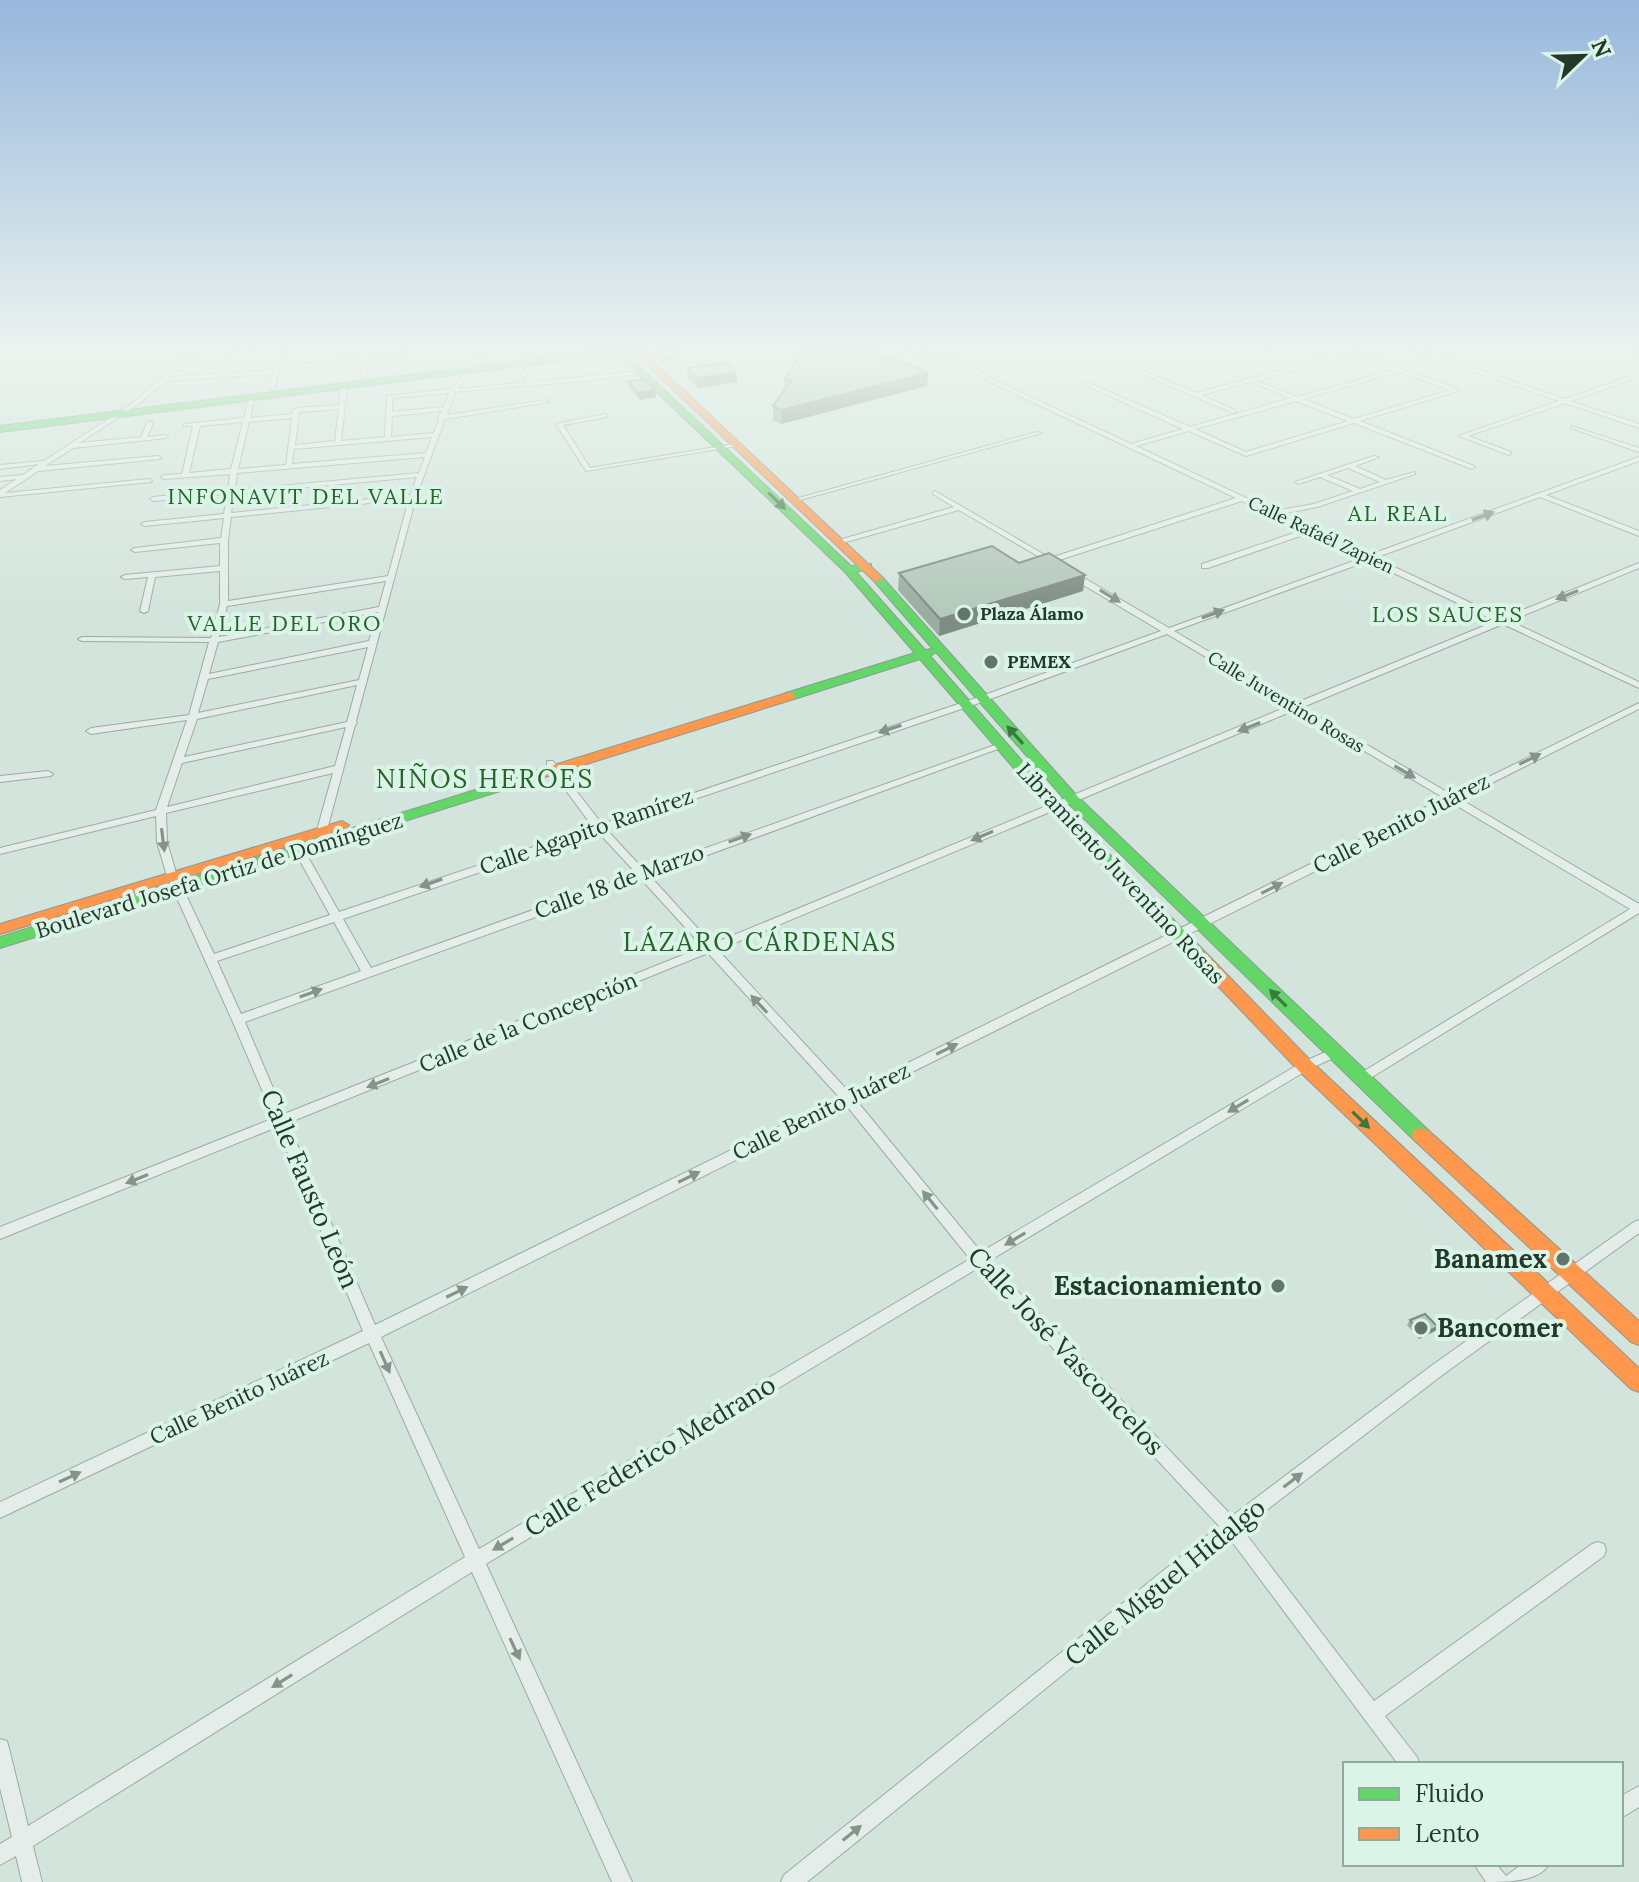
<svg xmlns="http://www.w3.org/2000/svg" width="1639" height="1882" font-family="Lora,serif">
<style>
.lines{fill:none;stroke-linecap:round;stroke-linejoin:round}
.street-casing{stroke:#9baba2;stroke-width:2}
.fast-casing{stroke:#8b9a92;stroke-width:2}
.slow-casing{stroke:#8b9a92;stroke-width:2}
.street{fill:#e4ede9;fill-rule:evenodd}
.fast{fill:#63d668;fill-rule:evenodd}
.slow{fill:#ff974d;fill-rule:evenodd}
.wall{fill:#9baca1}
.shaded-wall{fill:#7e8c83}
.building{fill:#b4c8bb;stroke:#7e8c83;stroke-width:2}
.oneway{fill:#3d7843}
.oneway2{fill:#84948a}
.poi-dot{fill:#617668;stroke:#dbf4e8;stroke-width:3}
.labels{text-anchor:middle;stroke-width:8;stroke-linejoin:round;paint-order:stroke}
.far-street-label{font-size:18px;fill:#233a2a;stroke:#dbf4e8}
.far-poi-label{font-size:18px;font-weight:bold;fill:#233a2a;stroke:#dbf4e8;text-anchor:start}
.far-quarter-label{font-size:22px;letter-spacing:2px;fill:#256427;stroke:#dbf4e8}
.street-label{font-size:22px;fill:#233a2a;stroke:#dbf4e8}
.quarter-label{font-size:26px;letter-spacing:2px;fill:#256427;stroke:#dbf4e8}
.near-street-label{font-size:26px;fill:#233a2a;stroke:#dbf4e8}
.near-poi-label{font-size:26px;font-weight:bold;fill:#233a2a;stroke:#dbf4e8;text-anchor:end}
</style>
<rect width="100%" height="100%" fill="#d3e4dc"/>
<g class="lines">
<defs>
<g id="street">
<polygon points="193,350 199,350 169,377 227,373 235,350 241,350 233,373 273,370 277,350 283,350 279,366 362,359 362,350 368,350 368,356 401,354 401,350 407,350 407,355 368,359 367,376 364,378 361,376 362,362 279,369 275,387 272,389 269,387 272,374 165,381 137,405 79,443 141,437 147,423 150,421 153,423 147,437 165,435 168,437 167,438 73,448 45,466 158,456 161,458 160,459 38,471 5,493 149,479 152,481 151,482 0,497 0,490 17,479 0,481 0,477 23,475 39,464 0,469 0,465 44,461 133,403"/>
<path d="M479 350H485L458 389 527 382 514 364 517 362 532 382 582 377 568 358 571 356 587 376 641 371 644 373 586 381 535 385 532 387 529 385 455 392 447 415 546 400 549 402 445 419 416 497 356 721 357 723 355 725 327 830 333 840 332 842H324L317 830 333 773 166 813 167 842 177 876 214 954 330 915 289 841 290 839 294 838 299 841 339 912 593 827 547 765V761H553L602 824 979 697 1161 631 1068 576V572H1074L1169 628 1362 558 1309 533 1208 568H1202V564L1303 530 1242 501 1056 561 1057 563 1053 565 959 510 839 544V540L954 507 933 494V492L935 491 1050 558 1236 498 992 383 966 368 911 350H920L970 366 996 381 1131 444 1183 429 1085 385V383H1089L1190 427 1291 398 1250 382 1201 395 1235 410V412L1233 413 1135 371V369H1139L1196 393 1346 353 1345 350H1350L1399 368 1434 358 1413 350H1422L1565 399 1639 373V377L1570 401 1639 424V428L1565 403 1468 436 1511 452V454L1509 455 1459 436 1559 401 1440 360 1404 370 1458 389V391L1360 421 1474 466 1475 467 1472 469 1354 423 1246 456 1189 431 1136 446 1274 511 1314 504 1353 491 1320 477 1298 484 1295 482 1374 456 1379 457 1355 466 1386 480 1415 472V474L1317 507 1281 514 1369 555 1639 457V461L1546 495 1639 531V536L1540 497 1375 558 1503 618 1639 563V568L1510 621 1639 682V688L1503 624 1303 707 1452 795 1639 703V709L1460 799 1639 904V913L1364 1082H1356L1354 1079 1356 1076 1630 909 1452 803 856 1100 981 1252 1301 1063 1330 1050H1338L1340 1053 1338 1056 1309 1069 989 1261 1232 1516 1431 1366 1634 1222 1639 1220V1233L1441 1376 1242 1529 1374 1701 1592 1544 1598 1542 1604 1544 1606 1550 1604 1556 1385 1716 1417 1757 1419 1764H1398L1230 1539 807 1882H781L784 1875 1219 1526 978 1268 486 1564 632 1882H612L472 1572 33 1846 42 1882H22L16 1856 0 1865V1844L12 1837 0 1788V1739L7 1741 9 1748 28 1826 465 1557 369 1343 0 1518V1502L363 1331 277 1127 0 1239V1227L274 1118 232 1020 167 876 157 842 156 816 0 854V848L156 810 187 720 91 734 86 731 91 728 189 715 209 642 82 641 78 639 82 637 211 638 220 604V571L155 577 148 611 144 613 140 611 148 577 125 579 121 577 125 575 220 566V543L135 552 131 550 135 548 221 538 224 518 145 526 141 524 145 522 224 514 227 494 153 501 150 499 153 497 228 490 230 474 164 479 161 477 164 475 182 474 193 426H184V424L244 418 249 397 252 395 255 397 250 418 292 414 293 410 296 408 339 405 341 386 344 384 347 386 341 441 385 437 387 396 452 389ZM1352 355 1393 370 1297 397 1256 381ZM1399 372 1450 390 1354 419 1303 399ZM449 393 444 407 392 412V398ZM1296 401 1348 421 1246 452 1195 429ZM339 409 335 441 295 445 299 412ZM442 411 438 418 439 419 434 433 391 437 392 416ZM292 418 286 465 238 469 249 422ZM243 422 231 469 189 473 200 426ZM432 437 426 453 292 464 294 449ZM425 457 419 473 235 490 237 473ZM1348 468 1380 482 1360 489 1327 475ZM417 477 410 495 231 513 234 494ZM409 499 388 576 228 601V540L231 517ZM1368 561 1496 621 1296 703 1174 631ZM386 581 379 607 219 637 227 606ZM378 612 369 641 209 674 218 642ZM1167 634 1289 706 712 944 650 876 1006 746 1004 744H998L644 870 606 829 985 701ZM368 647 359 680 198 713 208 679ZM357 685 347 722 184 757 197 719ZM1295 710 1444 798 849 1092 718 950ZM346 727 335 766 167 807 182 763ZM598 832 636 873 371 968 343 919ZM641 879 703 947 284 1114 245 1022ZM334 922 361 971 241 1014 217 961ZM708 953 839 1097 375 1325 288 1123ZM846 1105 970 1259 479 1549 381 1337Z"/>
<polygon points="605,414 607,415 607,417 563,425 590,468 740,443 743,445 586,471 556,424"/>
<polygon points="1571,426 1639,448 1639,452 1571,428"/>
<polygon points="1037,432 1042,433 800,500 795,499"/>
<polygon points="48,771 53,774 51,776 0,782 0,776"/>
<polygon points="1639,1786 1639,1807 1621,1818 1621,1796"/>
<path d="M1474 1864H1496L1506 1876 1522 1864H1549C1539 1882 1507 1882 1486 1882Z"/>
</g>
<g id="fast">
<polygon points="607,350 631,350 625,353 851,566 871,564 871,568 856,572 925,650 933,649 874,581 874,577 882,577 1077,796 1428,1130 1430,1135 1428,1140 1421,1142 1414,1140 1067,802 936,652 930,656 1059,803 1205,952 1207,956 1205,960 1193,960 1049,809 920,659 794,699 786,699 786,693 915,653 845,572 617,354 0,432 0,426"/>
<polygon points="540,770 547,774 545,777 0,948 0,937"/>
</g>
<g id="slow">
<polygon points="632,350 641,350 882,577 882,581 874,581"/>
<polygon points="790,692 796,696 794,699 545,777 535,777 533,774 535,771"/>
<polygon points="342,821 349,825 347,828 0,934 0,924"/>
<polygon points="1199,951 1205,952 1311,1061 1639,1368 1639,1392 1631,1389 1299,1071 1193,960 1191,956"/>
<polygon points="1421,1128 1428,1130 1639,1321 1639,1345 1631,1342 1414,1140 1412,1135 1414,1130"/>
</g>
</defs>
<use href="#street" class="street-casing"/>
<use href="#fast" class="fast-casing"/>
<use href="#slow" class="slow-casing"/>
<use href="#street" class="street"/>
<use href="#fast" class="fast"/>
<use href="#slow" class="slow"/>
</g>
<g class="wall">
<polygon points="653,350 675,350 675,359 662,361"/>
<polygon points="883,359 928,373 927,386 781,424 773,420 773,406 784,390 784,380"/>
<polygon points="687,368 736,372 737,382 698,388 688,379"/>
<polygon points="628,382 655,390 656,397 640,400 629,388"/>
<polygon points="1019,563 1085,575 1083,591 939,636 898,590 899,573"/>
<polygon points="1410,1320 1438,1327 1435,1331 1419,1339 1407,1325"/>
</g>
<g class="shaded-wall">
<polygon points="662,350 675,350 675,359 662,361"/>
<polygon points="736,372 737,382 698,388 697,378"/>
<polygon points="928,373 927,386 781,424 781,410"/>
<polygon points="655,390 656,397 640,400 639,393"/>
<polygon points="1085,575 1083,591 939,636 940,619"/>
<polygon points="1438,1327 1435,1331 1419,1339 1421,1334"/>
</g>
<g class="building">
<polygon points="803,350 872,350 883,359 899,360 928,373 781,410 773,406 791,381 784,380"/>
<polygon points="727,363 736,372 697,378 687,368"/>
<polygon points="644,379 655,390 639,393 628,382"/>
<polygon points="992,546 1019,563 1049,553 1085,575 940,619 899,573"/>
<polygon points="1425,1314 1438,1327 1421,1334 1410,1320"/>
</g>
<defs><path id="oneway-solid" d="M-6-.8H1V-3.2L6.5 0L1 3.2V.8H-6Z" transform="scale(2)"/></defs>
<g class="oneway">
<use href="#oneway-solid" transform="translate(777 501) rotate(44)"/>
<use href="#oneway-solid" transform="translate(1015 735) rotate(-132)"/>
<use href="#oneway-solid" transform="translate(1278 998) rotate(-135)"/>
<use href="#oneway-solid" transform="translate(1361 1120) rotate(44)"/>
</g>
<g class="oneway2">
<use href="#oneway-solid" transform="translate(1483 516) rotate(-20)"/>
<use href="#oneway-solid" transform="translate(1567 595) rotate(158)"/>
<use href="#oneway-solid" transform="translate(1110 596) rotate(31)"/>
<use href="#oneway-solid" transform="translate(1213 614) rotate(-20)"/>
<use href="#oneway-solid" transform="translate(1249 727) rotate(158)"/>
<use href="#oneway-solid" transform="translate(890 729) rotate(162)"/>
<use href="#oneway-solid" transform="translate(1530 759) rotate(-26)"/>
<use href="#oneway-solid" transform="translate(1405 772) rotate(30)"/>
<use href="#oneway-solid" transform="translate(982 836) rotate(157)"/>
<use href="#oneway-solid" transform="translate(740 838) rotate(-19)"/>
<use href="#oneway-solid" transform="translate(163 840) rotate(83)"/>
<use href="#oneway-solid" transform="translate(431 883) rotate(161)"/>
<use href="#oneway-solid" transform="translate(1272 888) rotate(-27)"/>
<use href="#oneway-solid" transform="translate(311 993) rotate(-20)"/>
<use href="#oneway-solid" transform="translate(759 1004) rotate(-133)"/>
<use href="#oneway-solid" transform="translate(947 1049) rotate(-26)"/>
<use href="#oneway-solid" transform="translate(378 1083) rotate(158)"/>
<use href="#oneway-solid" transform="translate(1238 1106) rotate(149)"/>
<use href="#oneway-solid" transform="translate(689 1177) rotate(-26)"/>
<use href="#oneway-solid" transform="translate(137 1179) rotate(158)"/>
<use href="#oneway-solid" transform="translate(930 1200) rotate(-129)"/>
<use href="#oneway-solid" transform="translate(1015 1239) rotate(149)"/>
<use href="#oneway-solid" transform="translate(457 1292) rotate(-26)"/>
<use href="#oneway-solid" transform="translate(385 1362) rotate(66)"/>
<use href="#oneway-solid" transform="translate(70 1477) rotate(-25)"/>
<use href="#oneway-solid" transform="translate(1293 1480) rotate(-37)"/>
<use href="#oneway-solid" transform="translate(503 1544) rotate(149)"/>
<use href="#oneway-solid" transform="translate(515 1649) rotate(65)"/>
<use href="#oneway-solid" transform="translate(282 1681) rotate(148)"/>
<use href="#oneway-solid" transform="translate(852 1833) rotate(-39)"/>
</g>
<linearGradient id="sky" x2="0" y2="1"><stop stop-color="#97b7dc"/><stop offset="0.57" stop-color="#ebf3ef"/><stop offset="1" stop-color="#ebf3ef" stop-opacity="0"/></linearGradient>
<rect width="1639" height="614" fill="url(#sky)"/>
<g class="poi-dot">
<circle cx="964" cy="614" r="8"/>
<circle cx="991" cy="662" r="8"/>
<circle cx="1563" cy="1259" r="8"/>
<circle cx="1278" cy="1286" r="8"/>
<circle cx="1421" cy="1328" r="8"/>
</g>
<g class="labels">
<g class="far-street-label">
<text transform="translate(1321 535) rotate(25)" y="6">Calle Rafaél Zapien</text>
<text transform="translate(1286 702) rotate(31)" y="6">Calle Juventino Rosas</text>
</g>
<g class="far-poi-label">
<text x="980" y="620">Plaza Álamo</text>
<text x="1007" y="668">PEMEX</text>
</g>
<g class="far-quarter-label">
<text x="306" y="504">INFONAVIT DEL VALLE</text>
<text x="1398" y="521">AL REAL</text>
<text x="1448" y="622">LOS SAUCES</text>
<text x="285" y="631">VALLE DEL ORO</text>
</g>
<g class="street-label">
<text transform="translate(1401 823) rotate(-27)" y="8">Calle Benito Juárez</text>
<text transform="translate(586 831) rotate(-19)" y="8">Calle Agapito Ramírez</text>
<text transform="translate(1121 873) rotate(47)" y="8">Libramiento Juventino Rosas</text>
<text transform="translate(219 875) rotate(-17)" y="8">Boulevard Josefa Ortiz de Domínguez</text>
<text transform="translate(619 881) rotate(-20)" y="8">Calle 18 de Marzo</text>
<text transform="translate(528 1022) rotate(-22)" y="8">Calle de la Concepción</text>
<text transform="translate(821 1111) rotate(-26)" y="8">Calle Benito Juárez</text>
<text transform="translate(239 1397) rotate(-25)" y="8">Calle Benito Juárez</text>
</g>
<g class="quarter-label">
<text x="485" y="788">NIÑOS HEROES</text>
<text x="760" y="951">LÁZARO CÁRDENAS</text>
</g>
<g class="near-street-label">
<text transform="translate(310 1189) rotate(67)" y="9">Calle Fausto León</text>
<text transform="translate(1066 1351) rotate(47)" y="9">Calle José Vasconcelos</text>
<text transform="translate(650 1456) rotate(-31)" y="9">Calle Federico Medrano</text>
<text transform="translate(1165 1582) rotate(-39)" y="9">Calle Miguel Hidalgo</text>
</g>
<g class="near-poi-label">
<text x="1547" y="1268">Banamex</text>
<text x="1262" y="1295">Estacionamiento</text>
<text x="1437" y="1337" text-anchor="start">Bancomer</text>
</g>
</g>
<rect x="1343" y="1762" width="280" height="104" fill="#dbf4e8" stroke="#91aa9c" stroke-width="2"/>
<rect x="1359" y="1788" width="40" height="12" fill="#63d668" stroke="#91aa9c" stroke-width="2"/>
<text x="1415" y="1802" font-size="24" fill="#233a2a">Fluido</text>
<rect x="1359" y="1828" width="40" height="12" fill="#ff974d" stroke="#91aa9c" stroke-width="2"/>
<text x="1415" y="1842" font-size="24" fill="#233a2a">Lento</text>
<g transform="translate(1583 56) rotate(67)" stroke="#dbf4e8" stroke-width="6" paint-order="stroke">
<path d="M0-6L14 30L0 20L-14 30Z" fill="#233a2a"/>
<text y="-12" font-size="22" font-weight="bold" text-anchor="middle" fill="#233a2a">N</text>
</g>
</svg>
